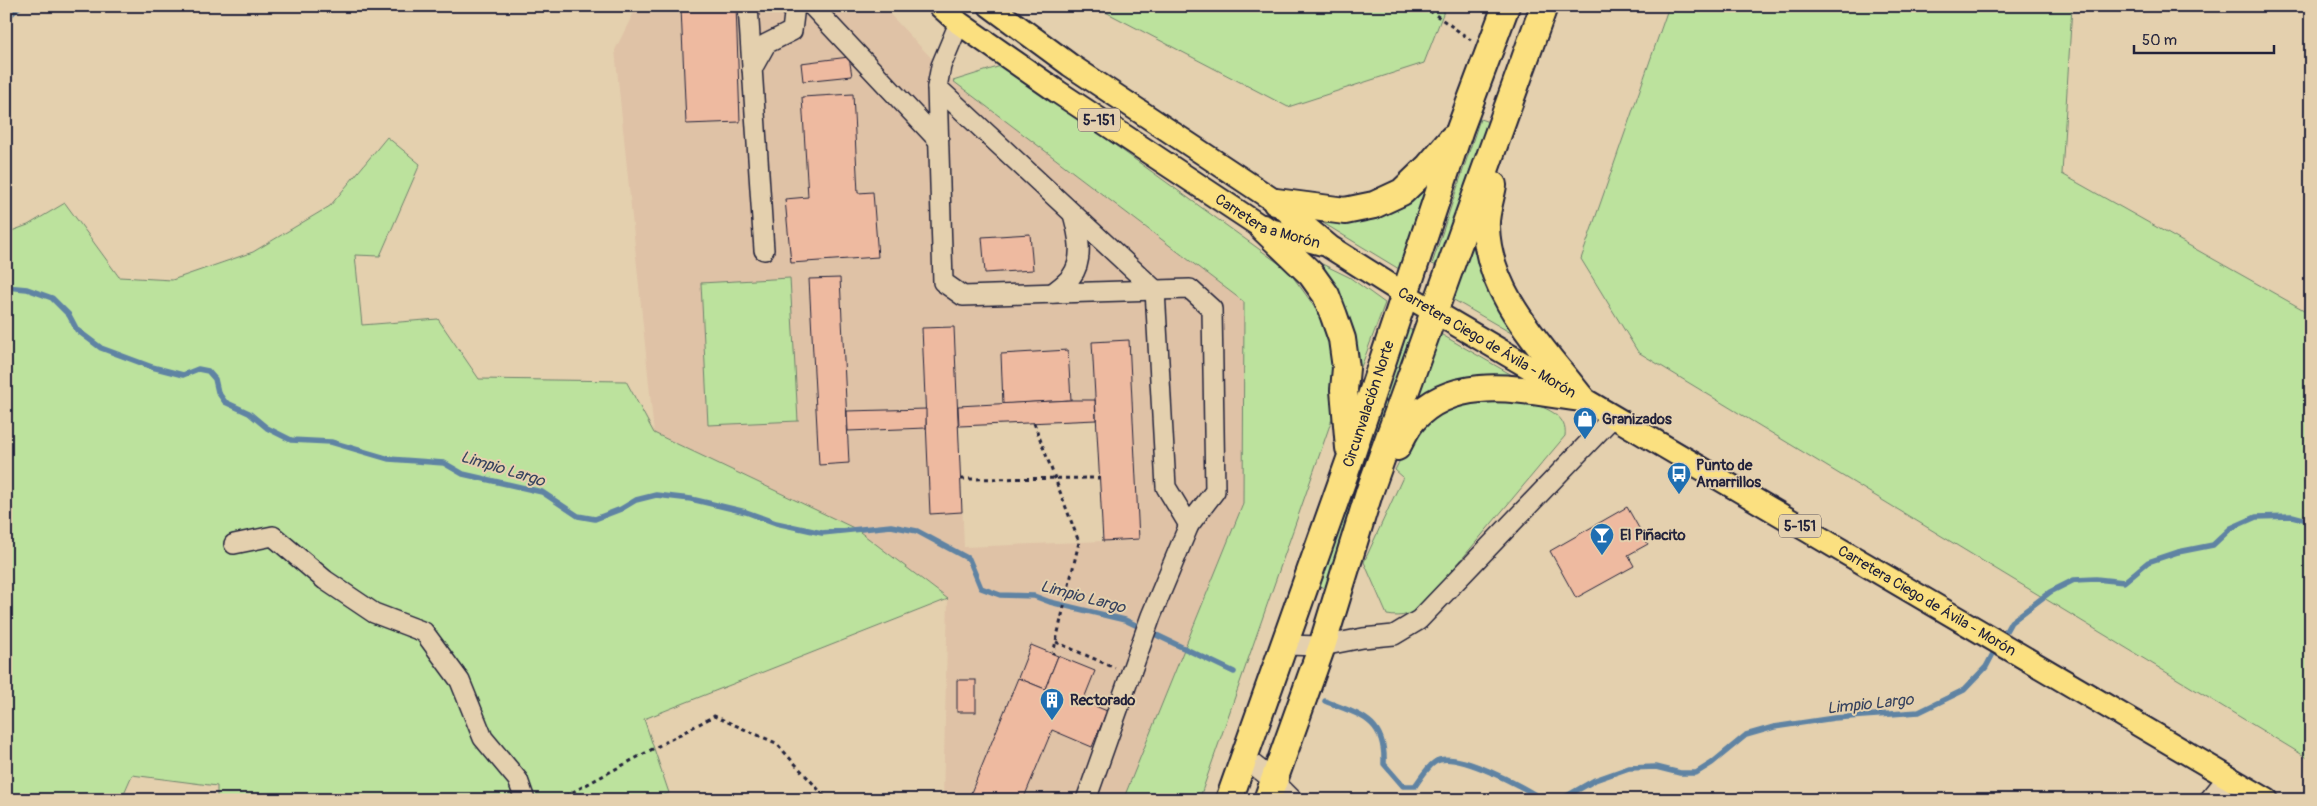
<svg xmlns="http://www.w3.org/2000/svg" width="2317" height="806" font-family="Pangolin,sans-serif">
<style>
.built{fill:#dfc2a6;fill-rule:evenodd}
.green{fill:#bce29d;stroke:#6f826c}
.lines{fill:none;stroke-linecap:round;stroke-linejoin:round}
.stream{stroke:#5f83a3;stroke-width:5.5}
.building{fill:#eebaa0;stroke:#22223b}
.minor-casing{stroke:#22223b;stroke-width:22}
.major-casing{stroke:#22223b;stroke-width:26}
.highway-casing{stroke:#22223b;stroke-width:30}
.path{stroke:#22223b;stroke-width:3;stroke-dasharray:4 4;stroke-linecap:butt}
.minor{stroke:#e4d0ae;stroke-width:19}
.major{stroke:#fbe080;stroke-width:22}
.highway{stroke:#fbe080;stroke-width:26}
.labels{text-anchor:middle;stroke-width:4;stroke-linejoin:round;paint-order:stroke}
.shield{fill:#e4d0ae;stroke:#5c565e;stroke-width:1}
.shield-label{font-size:14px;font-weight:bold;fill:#22223b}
.street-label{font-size:15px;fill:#22223b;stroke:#e4d0ae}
.poi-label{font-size:15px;font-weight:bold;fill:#22223b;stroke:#e4d0ae;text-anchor:start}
.water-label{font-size:16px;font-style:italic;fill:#36425e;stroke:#e4d0ae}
</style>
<rect width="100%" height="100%" fill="#e4d0ae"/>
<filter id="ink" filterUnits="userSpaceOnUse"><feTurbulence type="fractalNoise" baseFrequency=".02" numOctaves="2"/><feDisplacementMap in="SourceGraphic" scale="10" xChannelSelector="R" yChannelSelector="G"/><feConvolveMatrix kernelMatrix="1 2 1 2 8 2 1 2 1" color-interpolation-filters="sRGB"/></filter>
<g filter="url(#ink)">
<path class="built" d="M637 6H882L953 81 1244 302 1243 504 1123 800H943L948 599 856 529 654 433 615 50ZM1096 421 1103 541 964 547 959 427Z"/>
<g class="green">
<polygon points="1094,6 1446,6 1424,63 1288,107"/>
<polygon points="1669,6 2072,6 2062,174 2311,314 2311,760 1638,352 1581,259"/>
<polygon points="1004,65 1288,270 1317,310 1334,350 1333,416 1199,800 1123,800 1243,504 1244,302 953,81"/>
<polygon points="1480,119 1489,122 1440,267 1432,264"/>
<polygon points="387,137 420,164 380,256 355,255 362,325 438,319 479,379 626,381 654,433 856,529 948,599 644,719 669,793 650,800 217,800 217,786 132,775 121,800 6,800 6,233 28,225 65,203 119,277 172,280 253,252 330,206"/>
<polygon points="1433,178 1399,269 1310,215"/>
<polygon points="1479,206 1518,337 1447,296"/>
<polygon points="1318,262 1349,277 1385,303 1354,386 1350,319 1331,280"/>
<polygon points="790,278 798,421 708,425 701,283"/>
<polygon points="1406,328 1414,331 1325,588 1319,586"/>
<path d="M1437 332 1519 379C1500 377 1479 374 1460 379 1441 385 1424 396 1407 406Z"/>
<path d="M1470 396C1494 398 1570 399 1565 436L1424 604C1411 614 1404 618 1387 615L1364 562 1403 477 1395 470C1405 449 1419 427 1439 412 1448 405 1460 401 1470 396Z"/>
</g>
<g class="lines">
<g class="stream">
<polyline points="6,19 20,6"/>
<polyline points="6,287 27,289 52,298 69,315 77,330 101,348 152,367 183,375 198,369 208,371 215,379 218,392 225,402 249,413 267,428 291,440 331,442 389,459 444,463 463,474 542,492 578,516 595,519 621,509 636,500 656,495 691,499 746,512 776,523 822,533 891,526 917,531 969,559 981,588 1000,595 1034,596 1050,602 1125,620 1234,672"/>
<polyline points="2001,640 2011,622 2050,592 2074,580 2096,579 2124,582 2148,562 2178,552 2213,545 2231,528 2256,517 2292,516 2311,521"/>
<path d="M1325 701C1360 715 1386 719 1384 764L1403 786H1415C1421 778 1427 767 1435 762 1454 749 1526 788 1543 800"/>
<polyline points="1560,800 1595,780 1629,768 1656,767 1680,773 1696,773 1712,763 1746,735 1774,727 1834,718 1919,712 1964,690 1986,667 1996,648"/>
</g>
</g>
<g class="building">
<polygon points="666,6 736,6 740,122 686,124 681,8 666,9"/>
<polygon points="849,57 852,76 803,81 801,63"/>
<polygon points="853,94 858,193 873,192 878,257 791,263 785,199 808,197 802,97"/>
<polygon points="1030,234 1033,270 985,273 982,237"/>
<polygon points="840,278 849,463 819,465 809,279"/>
<polygon points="954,327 962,512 930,514 922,328"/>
<polygon points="1129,340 1139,539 1103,541 1092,342"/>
<polygon points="1068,350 1071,400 1003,404 1001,354"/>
<polygon points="1071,400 1095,400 1096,420 959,426 958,406"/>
<polygon points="926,409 926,428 848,431 847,411"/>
<polygon points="1627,507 1648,544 1628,555 1634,566 1576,598 1550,551"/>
<polygon points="1031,645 1058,656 1045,689 1018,678"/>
<polygon points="1058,656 1095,671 1083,701 1107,711 1092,747 1052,730 1023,800 968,800 1018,678 1045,689"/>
<rect x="957" y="680" width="19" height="32"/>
</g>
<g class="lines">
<defs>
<g id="minor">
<polyline points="748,6 764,250"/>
<polyline points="812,6 938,140"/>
<polyline points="959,23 941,66 937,87 943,282 963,296 1190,289 1212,309 1215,491 1189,525 1151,616 1086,800"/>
<polyline points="752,69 766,44 792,31 795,6"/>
<polyline points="937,87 1155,290 1166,487 1189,525"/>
<path d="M1053 293C1059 288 1066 283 1071 277 1085 259 1078 233 1073 214"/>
<polyline points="234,544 273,536 325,580 374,613 424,632 460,681 483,738 518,780 525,800"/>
<polyline points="1284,645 1322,646 1363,638 1394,635 1419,620 1613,417"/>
<polyline points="1244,757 1274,781 1293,800"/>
<polyline points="2209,800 2228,777"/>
</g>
<g id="major">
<path id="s1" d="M940 6 959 23 1058 92 1263 228 1322 244"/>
<path id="s2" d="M990 6 1070 65 1276 202 1330 247 1406 295 2267 800"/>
</g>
<g id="highway">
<path d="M1493 185C1491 198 1485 214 1486 227 1488 295 1542 347 1581 398"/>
<polyline points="1276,202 1345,211 1374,205 1402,192 1429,166 1452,139"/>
<polyline points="1263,228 1311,274 1326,295 1334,316 1342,339 1346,368 1344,390 1349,448"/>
<path d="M1397 447C1402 438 1406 428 1413 420 1456 372 1525 391 1581 398"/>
<path id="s3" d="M1229 800 1350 459 1460 129 1506 6"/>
<polyline points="1267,800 1322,646 1369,493 1544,6"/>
</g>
</defs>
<use href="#minor" class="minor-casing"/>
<use href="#major" class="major-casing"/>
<use href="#highway" class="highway-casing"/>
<g class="path">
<polyline points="1423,6 1471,40"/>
<polyline points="1034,423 1079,542 1053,654"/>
<polyline points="961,479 1099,478"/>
<polyline points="1056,642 1115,668"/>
<polyline points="558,800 714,716 776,743 828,800"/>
</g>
<use href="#minor" class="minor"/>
<use href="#major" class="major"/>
<use href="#highway" class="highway"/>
</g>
</g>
<defs>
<symbol id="shop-pin" viewBox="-11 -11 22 30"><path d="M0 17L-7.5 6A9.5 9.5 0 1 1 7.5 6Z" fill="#1f6fb2" stroke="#e4d0ae"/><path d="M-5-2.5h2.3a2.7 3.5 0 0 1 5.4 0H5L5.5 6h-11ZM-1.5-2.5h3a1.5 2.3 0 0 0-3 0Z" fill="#fff"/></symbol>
<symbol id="bus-pin" viewBox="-11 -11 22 30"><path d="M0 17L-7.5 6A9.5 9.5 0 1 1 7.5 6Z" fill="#1f6fb2" stroke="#e4d0ae"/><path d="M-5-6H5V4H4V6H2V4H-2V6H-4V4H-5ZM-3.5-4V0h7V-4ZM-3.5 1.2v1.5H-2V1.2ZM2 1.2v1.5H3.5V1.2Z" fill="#fff"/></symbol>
<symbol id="bar-pin" viewBox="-11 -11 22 30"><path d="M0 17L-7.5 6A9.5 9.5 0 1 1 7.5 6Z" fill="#1f6fb2" stroke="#e4d0ae"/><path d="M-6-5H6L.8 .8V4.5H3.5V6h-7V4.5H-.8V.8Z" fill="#fff"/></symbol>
<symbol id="building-pin" viewBox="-11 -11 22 30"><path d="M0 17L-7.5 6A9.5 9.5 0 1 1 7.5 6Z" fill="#1f6fb2" stroke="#e4d0ae"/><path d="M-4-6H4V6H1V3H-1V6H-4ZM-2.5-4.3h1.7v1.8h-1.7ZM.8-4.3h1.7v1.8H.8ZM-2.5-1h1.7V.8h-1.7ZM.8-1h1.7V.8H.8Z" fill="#fff"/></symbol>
</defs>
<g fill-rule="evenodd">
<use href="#shop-pin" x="1571" y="405" width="28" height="38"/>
<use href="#bus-pin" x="1665" y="460" width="28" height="38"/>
<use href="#bar-pin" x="1588" y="521" width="28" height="38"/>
<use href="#building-pin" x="1038" y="686" width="28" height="38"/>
</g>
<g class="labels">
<g class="shield">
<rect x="1078" y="108.5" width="42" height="23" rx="4"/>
<rect x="1779" y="514.5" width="42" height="23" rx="4"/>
</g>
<g class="shield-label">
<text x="1099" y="125">5-151</text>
<text x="1800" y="531">5-151</text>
</g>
<g class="street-label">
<text dy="5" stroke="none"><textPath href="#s1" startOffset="394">Carretera a Morón</textPath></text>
<text dy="5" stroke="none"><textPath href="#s2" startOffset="601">Carretera Ciego de Ávila - Morón</textPath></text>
<text dy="5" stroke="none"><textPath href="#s3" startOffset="420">Circunvalación Norte</textPath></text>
<text dy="5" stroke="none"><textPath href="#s2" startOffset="1111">Carretera Ciego de Ávila - Morón</textPath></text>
</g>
<g class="poi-label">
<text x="1602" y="424">Granizados</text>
<text x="1696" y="470">Punto de<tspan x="1696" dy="17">Amarrillos</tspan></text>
<text x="1620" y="540">El Piñacito</text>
<text x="1070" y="705">Rectorado</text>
</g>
<g class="water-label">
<text transform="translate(503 468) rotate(17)" y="6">Limpio Largo</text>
<text transform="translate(1083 596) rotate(15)" y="6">Limpio Largo</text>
<text transform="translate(1870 703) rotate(-6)" y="6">Limpio Largo</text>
</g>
</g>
<rect width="2317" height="806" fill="none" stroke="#e4d0ae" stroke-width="25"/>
<rect x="12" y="12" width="2292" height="781" fill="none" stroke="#22223b" stroke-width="2" filter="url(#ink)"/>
<path d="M2134 45v8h140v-8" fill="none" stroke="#22223b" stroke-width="2.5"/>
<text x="2142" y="45" font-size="15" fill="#22223b" stroke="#e4d0ae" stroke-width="4" paint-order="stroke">50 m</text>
</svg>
